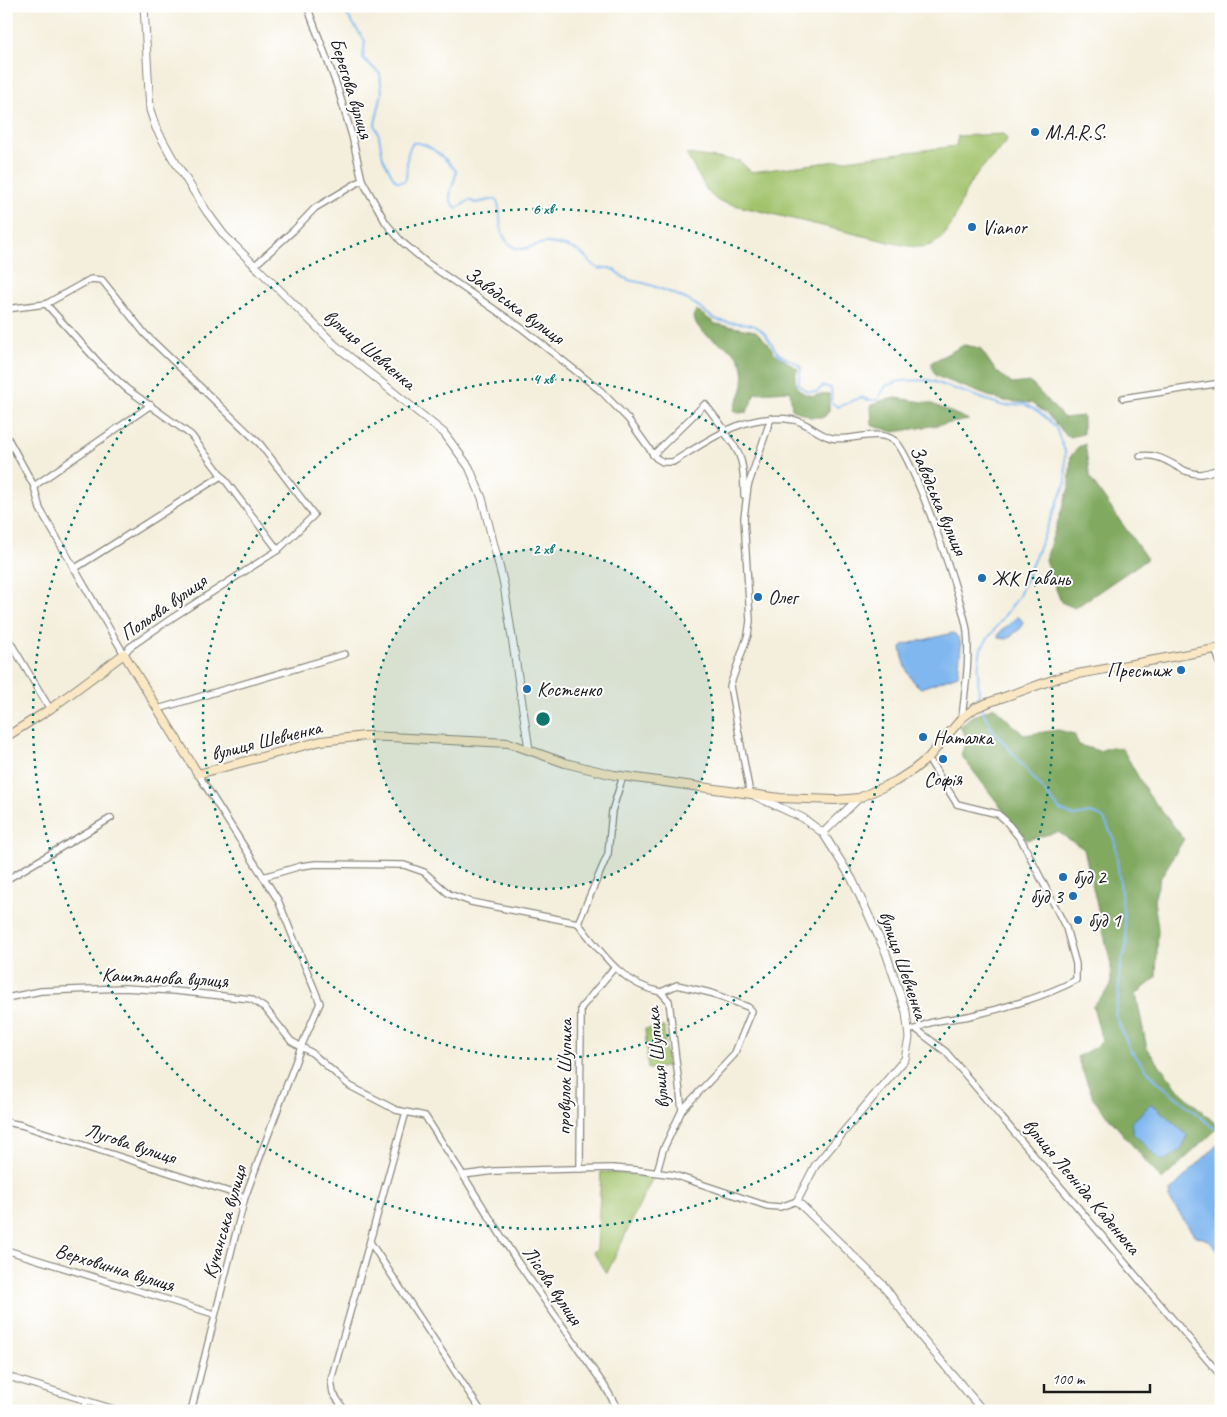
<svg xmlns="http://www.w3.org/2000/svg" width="1227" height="1417" font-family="Caveat,sans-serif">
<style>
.green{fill:#a2c36c;stroke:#5f7044}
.forest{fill:#81a960;stroke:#4e623e}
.water{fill:#80b7ef;stroke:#4e6a86}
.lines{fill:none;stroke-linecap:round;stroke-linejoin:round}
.stream{stroke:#80b7ef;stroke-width:2}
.minor-casing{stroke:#88867c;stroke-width:8}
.tertiary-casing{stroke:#88867c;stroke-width:9}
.secondary-casing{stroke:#88867c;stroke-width:10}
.minor{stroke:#fff;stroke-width:5.5}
.tertiary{stroke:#fff;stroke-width:7}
.secondary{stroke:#fae7c3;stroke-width:8}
.ring{fill:none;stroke:#0f766e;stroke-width:2.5;stroke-dasharray:2.5 5}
.poi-dot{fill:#1f6fb2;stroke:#fff;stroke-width:2}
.labels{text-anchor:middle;stroke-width:4;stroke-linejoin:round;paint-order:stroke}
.street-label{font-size:20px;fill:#1c1c1c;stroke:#fff}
.poi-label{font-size:20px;fill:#1c1c1c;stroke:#fff;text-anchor:start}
.centre{fill:#0f766e;stroke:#fff;stroke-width:2.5}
.ring-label{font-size:15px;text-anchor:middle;font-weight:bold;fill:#0f766e;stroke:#fff;stroke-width:4;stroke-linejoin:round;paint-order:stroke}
</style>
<rect width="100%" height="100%" fill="#fff"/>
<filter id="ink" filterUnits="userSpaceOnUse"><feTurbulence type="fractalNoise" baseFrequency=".02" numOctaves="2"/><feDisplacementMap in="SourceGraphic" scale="10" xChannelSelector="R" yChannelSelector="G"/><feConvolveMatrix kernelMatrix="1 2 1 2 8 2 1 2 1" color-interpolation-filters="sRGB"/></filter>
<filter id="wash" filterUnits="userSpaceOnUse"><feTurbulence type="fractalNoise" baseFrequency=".0096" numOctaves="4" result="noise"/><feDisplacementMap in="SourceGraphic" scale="20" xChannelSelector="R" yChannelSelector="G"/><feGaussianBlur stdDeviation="1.12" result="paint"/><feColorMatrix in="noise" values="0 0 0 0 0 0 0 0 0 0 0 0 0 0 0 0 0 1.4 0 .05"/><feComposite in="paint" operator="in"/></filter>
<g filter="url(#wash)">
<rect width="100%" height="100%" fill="#f4efdd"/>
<g class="green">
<path d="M1003 134 1007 139 1006 143C993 157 978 170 968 187 956 209 951 246 920 247 911 247 901 244 893 243L718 201 708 192 686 154 740 161 751 172 956 146 958 136Z"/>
<polygon points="664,1027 667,1067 648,1069 645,1029"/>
<polygon points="601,1172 654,1175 607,1273 593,1252 597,1249"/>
</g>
<g class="forest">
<path d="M696 310 716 324 756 331 768 343 774 353 798 369C791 380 797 393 809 395 816 397 823 392 829 394V411L824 417H810L792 409 790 391 755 393 747 412 739 413 734 410C736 401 742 394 743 384 749 338 706 351 693 317Z"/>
<polygon points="964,345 980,348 995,370 1012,384 1030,382 1064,418 1083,416 1083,434 1070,437 1066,435 1046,413 1031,403 1005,401 991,397 936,376 932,368 932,362"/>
<polygon points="896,398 930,403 969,420 894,432 872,425 871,406 880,401"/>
<polygon points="1085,444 1090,478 1147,559 1075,608 1061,602 1045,560 1069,488 1071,456 1078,447"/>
<polygon points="994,707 1024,735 1058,730 1074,734 1079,745 1099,751 1111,747 1122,748 1148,794 1184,839 1160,879 1154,900 1158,929 1156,978 1136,994 1147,1049 1181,1092 1219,1127 1162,1180 1094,1100 1077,1057 1095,1047 1102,1040 1093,1006 1111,986 1111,965 1084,849 1058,832 1026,840 961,755 967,738 960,727 969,718"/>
</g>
<g class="water">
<polygon points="1018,616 1024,623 1021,628 1007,639 998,638 999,633"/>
<path d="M953 633 959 638 961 646 958 675 921 688C907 679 904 663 901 648L903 645Z"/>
<path d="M1150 1105 1156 1107 1187 1135C1186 1147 1171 1161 1160 1160L1133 1133 1131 1123Z"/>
<polygon points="1221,1141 1221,1254 1208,1240 1194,1235 1169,1198 1170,1191"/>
</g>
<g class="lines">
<g class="stream">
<path d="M341 6 365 41 363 58 380 74 382 93 375 124 379 136 383 158 393 177 398 182 405 181C410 167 403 155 413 143 428 141 447 160 456 171 456 185 442 197 457 208L470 200 475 203 496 199C503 210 497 228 506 240 520 259 532 242 548 243 556 244 571 247 578 251 586 256 591 264 599 269 619 265 614 275 629 280 635 282 641 282 647 284 662 289 679 295 693 303 701 307 707 315 715 319 726 324 748 322 755 326 767 332 770 343 777 352 785 361 795 358 801 368L798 384 806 391 817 392 823 386 831 388 832 403 838 407 861 397 868 400H877L886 386 900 381 929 380 1004 406 1024 404 1039 412 1055 426 1065 451 1066 482 1019 596 981 648 978 669 979 703"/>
<polyline points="981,707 990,726 1060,810 1074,816 1091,813 1100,816 1104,819 1115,842 1127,944 1120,967 1118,998 1115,1014 1130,1050 1158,1082 1215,1129"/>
</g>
</g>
</g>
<g filter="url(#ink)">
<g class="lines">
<defs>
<g id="minor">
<path d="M307 6 337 86 352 136 362 180 386 223 401 241 427 263 523 329 601 391 628 419 656 458 663 462H673C712 438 745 412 794 420 807 422 818 435 832 438 851 442 877 428 895 441 912 454 964 604 967 631 970 659 965 689 962 718"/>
<polyline points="254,266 294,230 315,208 362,180"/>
<polyline points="46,304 100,364 127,389 191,435 278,550"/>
<polyline points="6,309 46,304 91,279 102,280 145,334 260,444 314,515 278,550 172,618 130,647 124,654 40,509 34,486 6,435"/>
<polyline points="1123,398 1221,383"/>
<path d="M723 431C743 454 744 465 744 495"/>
<polyline points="653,455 705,404 725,430"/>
<path d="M1140 456C1167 452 1179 475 1201 474 1207 473 1215 470 1221 469"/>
<polyline points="34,486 151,405"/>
<polyline points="74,569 221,476"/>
<polyline points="6,635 50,709"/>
<polyline points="1215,649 1221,665"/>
<polyline points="158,709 345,654"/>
<polyline points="750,794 730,686 748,635 750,621 744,518 748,486 771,418"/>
<polyline points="263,877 301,866 316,864 404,865 424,872 449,894 471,902 578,923"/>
<polyline points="6,880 111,818"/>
<path d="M578 923C601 952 622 985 661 992L669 1001 682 1110 663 1150 657 1172"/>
<polyline points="578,923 608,854 612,811 623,776"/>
<polyline points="661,992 677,985 711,993 748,1007 752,1011 734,1055 682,1110"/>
<polyline points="6,998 41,991 124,988 175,991 251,999 265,1008 291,1041 312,1053 350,1086 396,1110 425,1116 463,1175 495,1171 612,1168 637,1170 674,1175 767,1206 780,1207 797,1201"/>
<polyline points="1221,999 1218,1015 1221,1023"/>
<path d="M916 1029C932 1019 951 1020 969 1016 1002 1009 1046 996 1076 980V964L1066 928 1022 841 1005 820 998 814 957 804 928 758"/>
<polyline points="909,1030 916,1029 946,1052 1221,1376"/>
<polyline points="6,1122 21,1125 245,1197"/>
<polyline points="580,1169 581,1008 614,968"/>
<polyline points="463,1175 517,1261 604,1385 619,1411"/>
<polyline points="370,1242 481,1411"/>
<polyline points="6,1250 214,1314"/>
<polyline points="6,1376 120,1411"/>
<polyline points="82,1411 86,1401"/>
<polyline points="191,1411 245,1197 301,1047 320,1003 278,900 198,774"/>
<polyline points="345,1411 333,1393 331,1380 406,1112"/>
</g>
<g id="tertiary">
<polyline points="144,6 150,110 156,128 172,157 207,212 224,235 335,345 444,433 469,467 482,498 504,585 529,749"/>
<polyline points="755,796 803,818 823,833 852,879 886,953 906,1012 909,1038 905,1059 815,1166 797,1201 884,1286 922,1338 983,1411"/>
<polyline points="823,833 859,798"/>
</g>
<polyline id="secondary" points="6,737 50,709 124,654 198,774 321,741 365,736 389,737 509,743 565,763 614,775 780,798 836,800 859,798 896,781 913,770 928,758 962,718 975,708 990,702 1061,677 1221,648"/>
</defs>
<use href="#minor" class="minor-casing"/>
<use href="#tertiary" class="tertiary-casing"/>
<use href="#secondary" class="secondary-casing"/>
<use href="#minor" class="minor"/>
<use href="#tertiary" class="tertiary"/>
<use href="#secondary" class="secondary"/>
</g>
</g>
<circle cx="543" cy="719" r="170" fill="#0f766e" fill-opacity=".12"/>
<g class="ring">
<circle cx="543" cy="719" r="170"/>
<circle cx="543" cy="719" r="340"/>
<circle cx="543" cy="719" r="510"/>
</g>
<g class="poi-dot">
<circle cx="1035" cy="132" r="5"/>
<circle cx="972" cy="227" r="5"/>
<circle cx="982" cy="578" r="5"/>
<circle cx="758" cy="597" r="5"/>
<circle cx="1181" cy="670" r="5"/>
<circle cx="527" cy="689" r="5"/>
<circle cx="923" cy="737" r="5"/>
<circle cx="943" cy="759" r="5"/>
<circle cx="1063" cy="877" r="5"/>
<circle cx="1073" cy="896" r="5"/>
<circle cx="1078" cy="920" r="5"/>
</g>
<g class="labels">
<g class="street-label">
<text transform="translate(352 88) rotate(73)" y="7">Берегова вулиця</text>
<text transform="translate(515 305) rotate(36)" y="7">Заводська вулиця</text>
<text transform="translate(370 349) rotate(40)" y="7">вулиця Шевченка</text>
<text transform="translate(939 500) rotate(67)" y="7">Заводська вулиця</text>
<text transform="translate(163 607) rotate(-35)" y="7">Польова вулиця</text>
<text transform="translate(266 740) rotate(-14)" y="7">вулиця Шевченка</text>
<text transform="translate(904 965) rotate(71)" y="7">вулиця Шевченка</text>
<text transform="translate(165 977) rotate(3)" y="7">Каштанова вулиця</text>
<text transform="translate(657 1058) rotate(-96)" y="7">вулиця Шупика</text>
<text transform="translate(564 1077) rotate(-89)" y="7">провулок Шупика</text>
<text transform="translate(131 1143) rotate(18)" y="7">Лугова вулиця</text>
<text transform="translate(1082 1186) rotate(50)" y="7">вулиця Леоніда Каденюка</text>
<text transform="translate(224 1222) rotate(-74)" y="7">Кучанська вулиця</text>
<text transform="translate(115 1267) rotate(17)" y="7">Верховинна вулиця</text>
<text transform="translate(553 1285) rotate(56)" y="7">Лісова вулиця</text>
</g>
<g class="poi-label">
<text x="1045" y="139">M.A.R.S.</text>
<text x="982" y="234">Vianor</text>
<text x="992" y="585">ЖК Гавань</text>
<text x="768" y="604">Олег</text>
<text x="1171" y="677" text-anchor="end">Престиж</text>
<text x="537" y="696">Костенко</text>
<text x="933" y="744">Наталка</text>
<text x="943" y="786" text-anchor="middle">Софія</text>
<text x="1073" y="884">буд 2</text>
<text x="1063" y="903" text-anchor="end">буд 3</text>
<text x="1088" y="927">буд 1</text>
</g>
</g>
<circle cx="543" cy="719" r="8" class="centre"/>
<g class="ring-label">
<text x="543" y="214">6 хв</text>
<text x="543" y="384">4 хв</text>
<text x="543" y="554">2 хв</text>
</g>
<rect width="1227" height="1417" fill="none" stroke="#fff" stroke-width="25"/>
<path d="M1044 1384v8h106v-8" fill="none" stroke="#1c1c1c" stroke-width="2.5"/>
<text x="1052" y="1384" font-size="15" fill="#1c1c1c" stroke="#ffffff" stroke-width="4" paint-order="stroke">100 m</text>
</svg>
